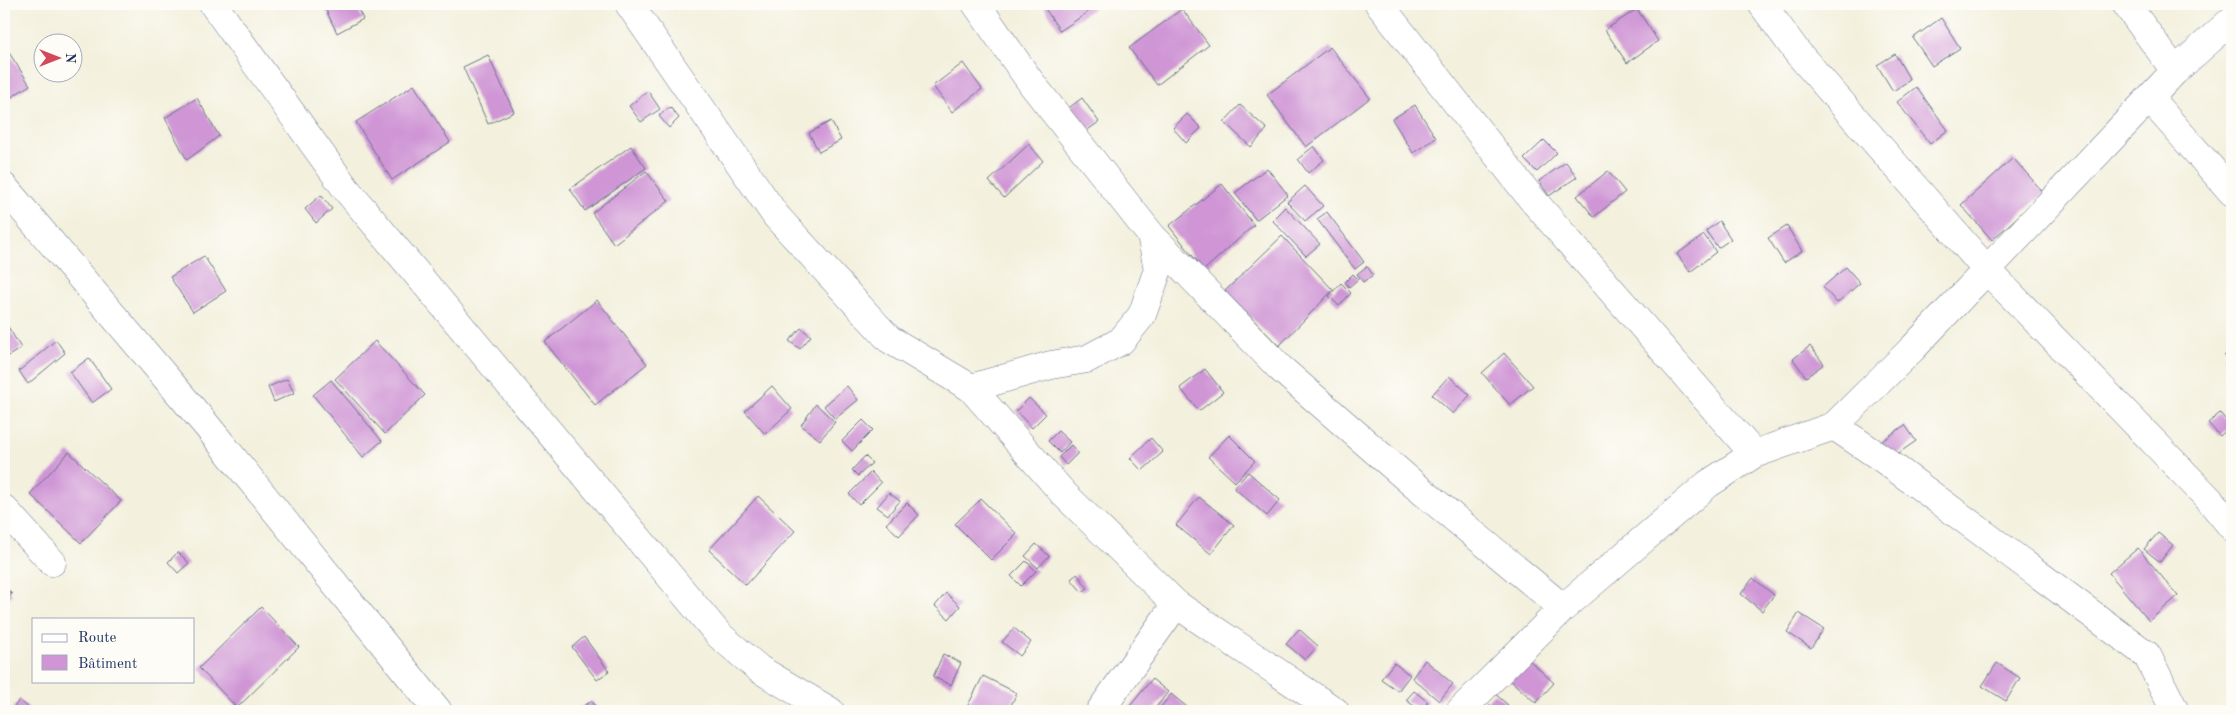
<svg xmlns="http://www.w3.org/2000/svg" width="2236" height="715" font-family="'Old Standard TT',serif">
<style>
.building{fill:#cf95d5}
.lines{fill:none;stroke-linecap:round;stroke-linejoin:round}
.street-casing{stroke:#67738a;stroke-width:29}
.street{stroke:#fff;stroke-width:28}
</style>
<rect width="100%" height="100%" fill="#fdfcf7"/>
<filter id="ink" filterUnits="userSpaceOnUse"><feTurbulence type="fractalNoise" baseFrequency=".02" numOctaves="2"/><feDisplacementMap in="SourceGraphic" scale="10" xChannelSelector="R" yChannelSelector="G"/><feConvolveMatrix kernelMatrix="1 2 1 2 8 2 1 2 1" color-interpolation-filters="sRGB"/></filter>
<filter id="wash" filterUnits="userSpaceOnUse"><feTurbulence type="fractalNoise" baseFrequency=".0096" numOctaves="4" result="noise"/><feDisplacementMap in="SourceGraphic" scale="20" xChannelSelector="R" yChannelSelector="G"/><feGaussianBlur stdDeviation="1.12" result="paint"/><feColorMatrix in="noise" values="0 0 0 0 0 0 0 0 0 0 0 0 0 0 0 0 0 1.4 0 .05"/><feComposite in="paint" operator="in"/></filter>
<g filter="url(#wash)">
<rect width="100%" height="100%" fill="#f3f0dd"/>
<g id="blocks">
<g class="building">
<polygon points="323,4 355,4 363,19 337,33"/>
<polygon points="1042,4 1100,4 1060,31"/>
<polygon points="1182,9 1209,45 1157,85 1129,48"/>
<polygon points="1637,9 1658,41 1627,63 1605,30"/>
<polygon points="1941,18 1960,48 1932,66 1913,38"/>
<polygon points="4,45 30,85 4,102"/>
<polygon points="1330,47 1370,98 1306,147 1267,95"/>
<polygon points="1895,54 1910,80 1893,91 1877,65"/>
<polygon points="488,55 514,112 488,124 463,67"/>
<polygon points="963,63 982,89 952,112 933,86"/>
<polygon points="414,85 450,142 392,180 356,122"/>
<polygon points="1916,87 1948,130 1930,144 1897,102"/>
<polygon points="648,91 660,109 641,122 629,106"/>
<polygon points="197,98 219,136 187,160 165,118"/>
<polygon points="1082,98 1099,122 1079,136 1062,113"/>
<polygon points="1240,105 1267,129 1251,147 1224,122"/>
<polygon points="1415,105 1436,138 1413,153 1392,119"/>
<polygon points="670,107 679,118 669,128 659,116"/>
<polygon points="1187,114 1201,128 1186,143 1173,128"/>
<polygon points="831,121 841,140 819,152 809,133"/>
<polygon points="1544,140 1557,153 1537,172 1524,159"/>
<polygon points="1029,144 1043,161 1004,198 989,181"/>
<polygon points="631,146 646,168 585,211 570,189"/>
<polygon points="1314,146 1324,160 1308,173 1298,159"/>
<polygon points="2013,158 2044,193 1992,240 1961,205"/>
<polygon points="1566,162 1577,177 1549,196 1539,181"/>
<polygon points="1267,168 1288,195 1256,220 1235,193"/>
<polygon points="646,171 669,201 614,244 592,213"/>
<polygon points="1608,171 1625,192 1594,217 1577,196"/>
<polygon points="1222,184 1254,225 1204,270 1169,226"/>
<polygon points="1305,186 1323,206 1305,221 1287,202"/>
<polygon points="321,195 332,209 316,223 305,209"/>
<polygon points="1285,207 1320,244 1306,256 1272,220"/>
<polygon points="1327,212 1364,262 1355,269 1317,219"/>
<polygon points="1719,221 1731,239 1718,248 1706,231"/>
<polygon points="1787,226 1802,251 1784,263 1768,238"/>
<polygon points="1704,235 1716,252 1690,272 1677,254"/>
<polygon points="1282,236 1333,290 1279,346 1225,291"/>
<polygon points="204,256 226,291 193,312 170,277"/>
<polygon points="1367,266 1373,275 1363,282 1357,274"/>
<polygon points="1846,267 1860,283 1837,303 1823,287"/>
<polygon points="1353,274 1358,279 1349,287 1345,282"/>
<polygon points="1341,283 1351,293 1339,306 1329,296"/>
<polygon points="597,300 647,364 595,405 545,342"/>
<polygon points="4,320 21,348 4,359"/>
<polygon points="801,328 811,336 800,349 789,341"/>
<polygon points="56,340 65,353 28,384 19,371"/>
<polygon points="375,341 425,395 385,434 335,379"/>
<polygon points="1810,346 1824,364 1806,377 1793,359"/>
<polygon points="2232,349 2232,366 2224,356"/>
<polygon points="1504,353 1533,386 1510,405 1482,373"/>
<polygon points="89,358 111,389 92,403 70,372"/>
<polygon points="1205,369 1223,392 1199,411 1180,388"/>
<polygon points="1449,376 1470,395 1453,414 1432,395"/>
<polygon points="287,379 294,393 274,402 268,387"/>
<polygon points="331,380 382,441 363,457 313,395"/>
<polygon points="772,386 792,409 765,434 745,411"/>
<polygon points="847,386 858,400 835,419 824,406"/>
<polygon points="1029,398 1046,414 1032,428 1016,411"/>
<polygon points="816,404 835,422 820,440 801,425"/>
<polygon points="2220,413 2231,426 2220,436 2208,423"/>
<polygon points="863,420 873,430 852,451 842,441"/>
<polygon points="1905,425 1916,441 1893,457 1882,441"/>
<polygon points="1058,431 1070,442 1060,453 1048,441"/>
<polygon points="1229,435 1255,461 1235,482 1208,457"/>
<polygon points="1151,438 1163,452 1142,471 1130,458"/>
<polygon points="1071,445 1078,453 1066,465 1059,457"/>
<polygon points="69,452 121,501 81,543 30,494"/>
<polygon points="865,456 872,463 858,476 852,470"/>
<polygon points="871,472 881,483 859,505 849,494"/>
<polygon points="1248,472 1280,500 1267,516 1234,488"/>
<polygon points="889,493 900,501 888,515 877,507"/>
<polygon points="758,496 795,531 746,585 709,550"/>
<polygon points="1199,497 1234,525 1211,554 1176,525"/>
<polygon points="981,499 1017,534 991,560 955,524"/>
<polygon points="907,503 919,515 899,536 886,524"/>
<polygon points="2158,533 2173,545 2160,562 2144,549"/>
<polygon points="1036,544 1049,556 1038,568 1025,556"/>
<polygon points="2138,548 2178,596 2149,621 2109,573"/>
<polygon points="178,552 189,563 178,573 168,562"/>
<polygon points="1026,561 1036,571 1021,586 1011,576"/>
<polygon points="1077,574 1088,588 1082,592 1071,579"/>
<polygon points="1753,578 1774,595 1762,611 1741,594"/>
<polygon points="4,585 12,594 4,602"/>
<polygon points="946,593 960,606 949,619 935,606"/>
<polygon points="261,607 299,647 237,708 199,668"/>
<polygon points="1799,613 1824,629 1811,648 1787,632"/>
<polygon points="1014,628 1031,642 1020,656 1002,642"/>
<polygon points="1299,629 1318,646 1305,660 1286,644"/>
<polygon points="584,637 609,671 597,680 572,647"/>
<polygon points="943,654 961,663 951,685 933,677"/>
<polygon points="1528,659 1554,683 1536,703 1510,680"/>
<polygon points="1425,660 1453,684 1439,701 1412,678"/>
<polygon points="1394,663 1410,675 1398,691 1381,679"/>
<polygon points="1997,663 2020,678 2006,701 1982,686"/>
<polygon points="983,676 1017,693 1008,711 965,711"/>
<polygon points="1152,679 1168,692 1153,711 1126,711"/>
<polygon points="1414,691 1428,702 1421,711 1406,700"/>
<polygon points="1494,693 1508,705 1503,711 1497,711 1486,702"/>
<polygon points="1171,694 1187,707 1184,711 1158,711"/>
<polygon points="19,700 33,711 11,711"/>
<polygon points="592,701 598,711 575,711"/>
<polygon points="1483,704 1490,711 1476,711"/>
<polygon points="1515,706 1521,711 1511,711"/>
</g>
</g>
</g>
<g filter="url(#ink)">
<use href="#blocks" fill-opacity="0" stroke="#67738a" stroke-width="1"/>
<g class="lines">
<defs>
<g id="street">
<polyline points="213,4 346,189 719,635 759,669 830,711"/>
<polyline points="629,4 776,216 889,339 971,388 1064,494 1176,604 1335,711"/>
<polyline points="976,4 1032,84 1151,235 1280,368 1411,482 1563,608"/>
<polyline points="1379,4 1531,198 1754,454"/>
<polyline points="1762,4 1797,52 1986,269 2209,499 2232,527"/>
<polyline points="2126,4 2175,71"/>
<polyline points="2150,99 2232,192"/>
<polyline points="4,187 207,426 438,711"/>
<polyline points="971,388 1051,365 1087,359 1121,341 1142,315 1158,269 1151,235"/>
<polyline points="1834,426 1883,459 2147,655 2175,711"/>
<polyline points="4,509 52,562"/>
<polyline points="1100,711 1176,604"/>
<polyline points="1460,711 1563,608 1708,484 1754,454 1834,426 1913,348 2175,71 2232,20"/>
</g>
</defs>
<use href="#street" class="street-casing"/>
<use href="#street" class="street"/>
</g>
</g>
<rect width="2236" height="715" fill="none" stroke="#fdfcf7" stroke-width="20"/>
<rect x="32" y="618" width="162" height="65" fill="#fdfcf7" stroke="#a3aaba"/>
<rect x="42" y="634" width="25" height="8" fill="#ffffff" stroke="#a3aaba"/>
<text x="78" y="642" font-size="15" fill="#1b2f5e">Route</text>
<rect x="42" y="655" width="25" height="15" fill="#cf95d5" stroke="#a3aaba"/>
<text x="78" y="668" font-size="15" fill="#1b2f5e">Bâtiment</text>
<g transform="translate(58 58) rotate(90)"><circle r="24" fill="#fdfcf7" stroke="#a3aaba"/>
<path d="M0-4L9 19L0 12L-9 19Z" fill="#d1495b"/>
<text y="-8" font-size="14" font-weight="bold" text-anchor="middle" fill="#1b2f5e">N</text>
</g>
</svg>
